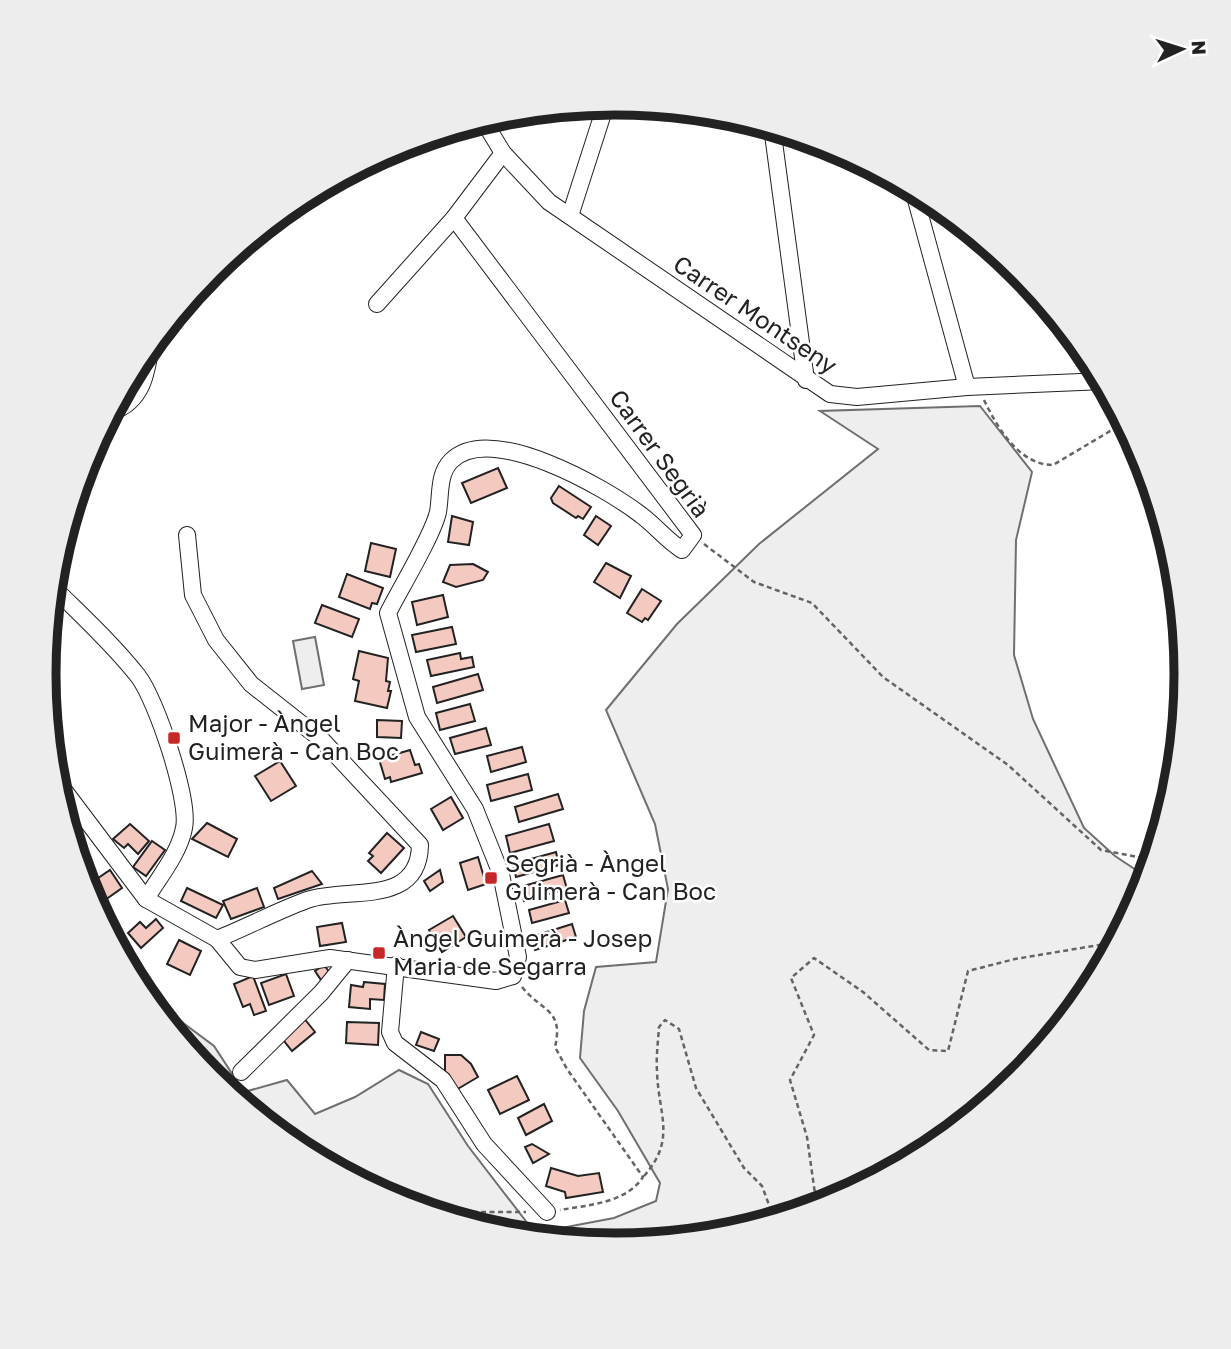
<svg xmlns="http://www.w3.org/2000/svg" width="1231" height="1349" font-family="'Golos Text',sans-serif">
<style>
.green{fill:#eee;stroke:#6f6f6f;stroke-width:2}
.building{fill:#f3c9c0;stroke:#222;stroke-width:2}
.lines{fill:none;stroke-linecap:round;stroke-linejoin:round}
.minor-casing{stroke:#222;stroke-width:18}
.path{stroke:#646464;stroke-width:2.5;stroke-dasharray:5 3.5;stroke-linecap:butt}
.minor{stroke:#fff;stroke-width:16}
.poi-dot{fill:#c62828;stroke:#fff;stroke-width:2.5}
.labels{text-anchor:middle;stroke-width:5;stroke-linejoin:round;paint-order:stroke}
.street-label{font-size:24px;fill:#222;stroke:#fff}
.poi-label{font-size:24px;fill:#222;stroke:#fff;text-anchor:start}
.rim{fill:none;stroke:#222;stroke-width:9}
</style>
<rect width="100%" height="100%" fill="#fff"/>
<g class="green">
<path d="M980 406 1032 472 1016 540 1014 655 1033 719 1084 828 1115 856 1148 878 1144 894C1126 926 1111 960 1091 991 1072 1021 1045 1051 1021 1077 1006 1093 986 1106 969 1120 781 1275 501 1284 298 1150 237 1110 191 1054 146 999L159 1005 214 1046 244 1092 287 1080 315 1114 355 1097 399 1070 428 1084 468 1146 535 1233 614 1218 656 1201 660 1183 618 1111 580 1058 584 1011 596 967 656 962 668 889 655 824 606 710 677 624 759 544 878 449 820 411Z"/>
<polygon points="315,637 324,685 302,689 293,641"/>
</g>
<g class="building">
<polygon points="498,468 507,488 471,503 462,483"/>
<polygon points="559,486 591,507 583,519 578,516 576,518 553,503 551,498"/>
<polygon points="452,516 473,522 469,545 448,542"/>
<polygon points="596,516 611,526 598,545 584,535"/>
<polygon points="371,543 396,549 390,577 365,571"/>
<polygon points="606,563 631,576 620,598 594,582"/>
<polygon points="473,564 488,572 483,580 456,587 443,582 450,565"/>
<polygon points="347,574 383,588 377,604 372,603 370,609 339,597"/>
<polygon points="642,589 661,601 648,620 645,618 642,622 627,613"/>
<polygon points="443,595 448,617 417,625 412,602"/>
<polygon points="322,605 359,619 352,637 315,623"/>
<polygon points="452,627 456,644 416,652 412,635"/>
<polygon points="359,651 388,658 386,681 390,682 388,691 391,691 387,708 355,701 359,681 353,679"/>
<polygon points="460,653 461,659 472,657 474,667 431,676 427,660"/>
<polygon points="478,674 483,690 437,703 433,687"/>
<polygon points="470,704 475,721 440,730 436,713"/>
<polygon points="377,720 402,721 401,738 377,737"/>
<polygon points="486,728 491,745 455,754 450,738"/>
<polygon points="522,747 526,762 491,772 487,756"/>
<polygon points="410,750 415,765 419,764 422,773 391,782 390,777 385,779 379,759"/>
<polygon points="280,761 296,786 271,801 255,776"/>
<polygon points="528,774 532,790 491,801 487,785"/>
<polygon points="558,794 563,809 519,822 515,807"/>
<polygon points="451,797 463,818 443,830 431,809"/>
<polygon points="207,823 237,839 228,857 192,839"/>
<polygon points="130,824 149,841 138,854 128,844 124,848 113,839"/>
<polygon points="549,824 554,841 510,853 506,836"/>
<polygon points="387,833 404,848 381,873 368,861 373,856 369,853"/>
<polygon points="152,841 165,850 146,876 133,867"/>
<polygon points="556,852 559,865 516,877 513,864"/>
<polygon points="79,854 88,868 81,873 76,856"/>
<polygon points="478,857 486,884 468,890 460,863"/>
<polygon points="110,870 122,888 95,907 85,887"/>
<polygon points="440,870 443,882 430,891 424,881"/>
<polygon points="312,871 322,884 278,899 274,888"/>
<polygon points="563,875 567,889 524,901 520,887"/>
<polygon points="187,888 223,905 216,918 181,901"/>
<polygon points="257,888 264,907 231,919 223,901"/>
<polygon points="565,900 569,913 532,923 529,910"/>
<polygon points="453,916 466,937 442,952 429,930"/>
<polygon points="156,919 163,928 141,948 128,933 140,922 146,928"/>
<polygon points="342,923 346,942 320,946 317,927"/>
<polygon points="572,924 576,937 535,950 531,937"/>
<polygon points="179,940 201,951 190,975 167,964"/>
<polygon points="324,965 330,973 321,980 315,971"/>
<polygon points="286,974 294,996 269,1005 261,983"/>
<polygon points="253,976 266,1011 254,1015 250,1004 243,1007 234,984"/>
<polygon points="364,982 385,984 384,1000 370,999 370,1009 349,1007 351,985 363,987"/>
<polygon points="303,1017 315,1032 292,1051 280,1036"/>
<polygon points="347,1022 379,1023 378,1045 346,1043"/>
<polygon points="421,1032 439,1039 434,1051 416,1045"/>
<polygon points="445,1055 461,1055 471,1064 478,1077 456,1090 445,1072"/>
<polygon points="517,1076 529,1100 500,1114 488,1090"/>
<polygon points="544,1104 552,1121 526,1135 518,1118"/>
<polygon points="532,1144 549,1154 533,1163 525,1147"/>
<polygon points="551,1168 578,1176 599,1173 603,1192 566,1198 565,1192 546,1186"/>
</g>
<g class="lines">
<defs>
<g id="minor">
<polyline points="483,120 503,153 549,202 830,394 857,397 967,387 1104,381"/>
<polyline points="772,127 806,380"/>
<polyline points="913,189 967,387"/>
<polyline points="570,216 606,104"/>
<polyline points="377,304 454,218 503,153"/>
<path d="M111 412C143 402 147 372 151 344"/>
<path d="M187 535 193 595 216 640 251 684 322 740 420 845C419 908 346 886 307 900 277 911 247 927 217 939"/>
<path d="M52 586C81 615 113 644 138 676 156 699 190 800 184 828 179 854 159 877 146 899"/>
<path d="M54 777 146 899 217 939 240 967 255 970 330 958 496 981 513 976 518 957 501 874 475 809 417 717 388 613C400 589 433 535 438 512 441 495 438 474 451 461 490 421 606 488 641 515 656 526 666 540 682 550L693 535 454 218"/>
<polyline points="396,965 390,1032 395,1043 443,1080 484,1144 547,1212"/>
<polyline points="241,1072 321,993 348,960"/>
</g>
</defs>
<use href="#minor" class="minor-casing"/>
<g class="path">
<path d="M984 400C997 427 1019 465 1053 465L1117 427H1128"/>
<polyline points="704,544 754,582 812,603 883,677 1008,765 1101,850 1154,860"/>
<path d="M522 987C542 1012 564 1009 555 1047L567 1069 643 1177C626 1203 589 1205 560 1210"/>
<path d="M644 1176C677 1139 658 1114 657 1071 656 1057 658 1042 659 1027L665 1020 679 1029 696 1088 744 1168 762 1186 775 1221"/>
<polyline points="817,1208 807,1137 790,1080 814,1035 791,978 814,958 863,992 929,1050 948,1051 968,971 1015,959 1105,944 1115,948"/>
<polyline points="448,1218 467,1212 526,1212"/>
</g>
<use href="#minor" class="minor"/>
</g>
<g class="poi-dot">
<rect x="167" y="731" width="14" height="14" rx="3.5"/>
<rect x="484" y="871" width="14" height="14" rx="3.5"/>
<rect x="372" y="946" width="14" height="14" rx="3.5"/>
</g>
<g class="labels">
<g class="street-label">
<text transform="translate(755 315) rotate(34)" y="8">Carrer Montseny</text>
<text transform="translate(659 454) rotate(54)" y="8">Carrer Segrià</text>
</g>
<g class="poi-label">
<text x="188" y="732">Major - Àngel<tspan x="188" dy="28">Guimerà - Can Boc</tspan></text>
<text x="505" y="872">Segrià - Àngel<tspan x="505" dy="28">Guimerà - Can Boc</tspan></text>
<text x="393" y="947">Àngel Guimerà - Josep<tspan x="393" dy="28">Maria de Segarra</tspan></text>
</g>
</g>
<path d="M0 0H1231V1349H0ZM56 674a559 559 0 1 1 1118 0a559 559 0 1 1-1118 0Z" fill="#ededed" fill-rule="evenodd"/>
<path class="rim" d="M56 674a559 559 0 1 1 1118 0a559 559 0 1 1-1118 0Z"/>
<g transform="translate(1182 49) rotate(86)" stroke="#ffffff" stroke-width="5" paint-order="stroke">
<path d="M0-5L12 26L0 18L-12 26Z" fill="#222222"/>
<text y="-10" font-size="19" font-weight="bold" text-anchor="middle" fill="#222222">N</text>
</g>
</svg>
